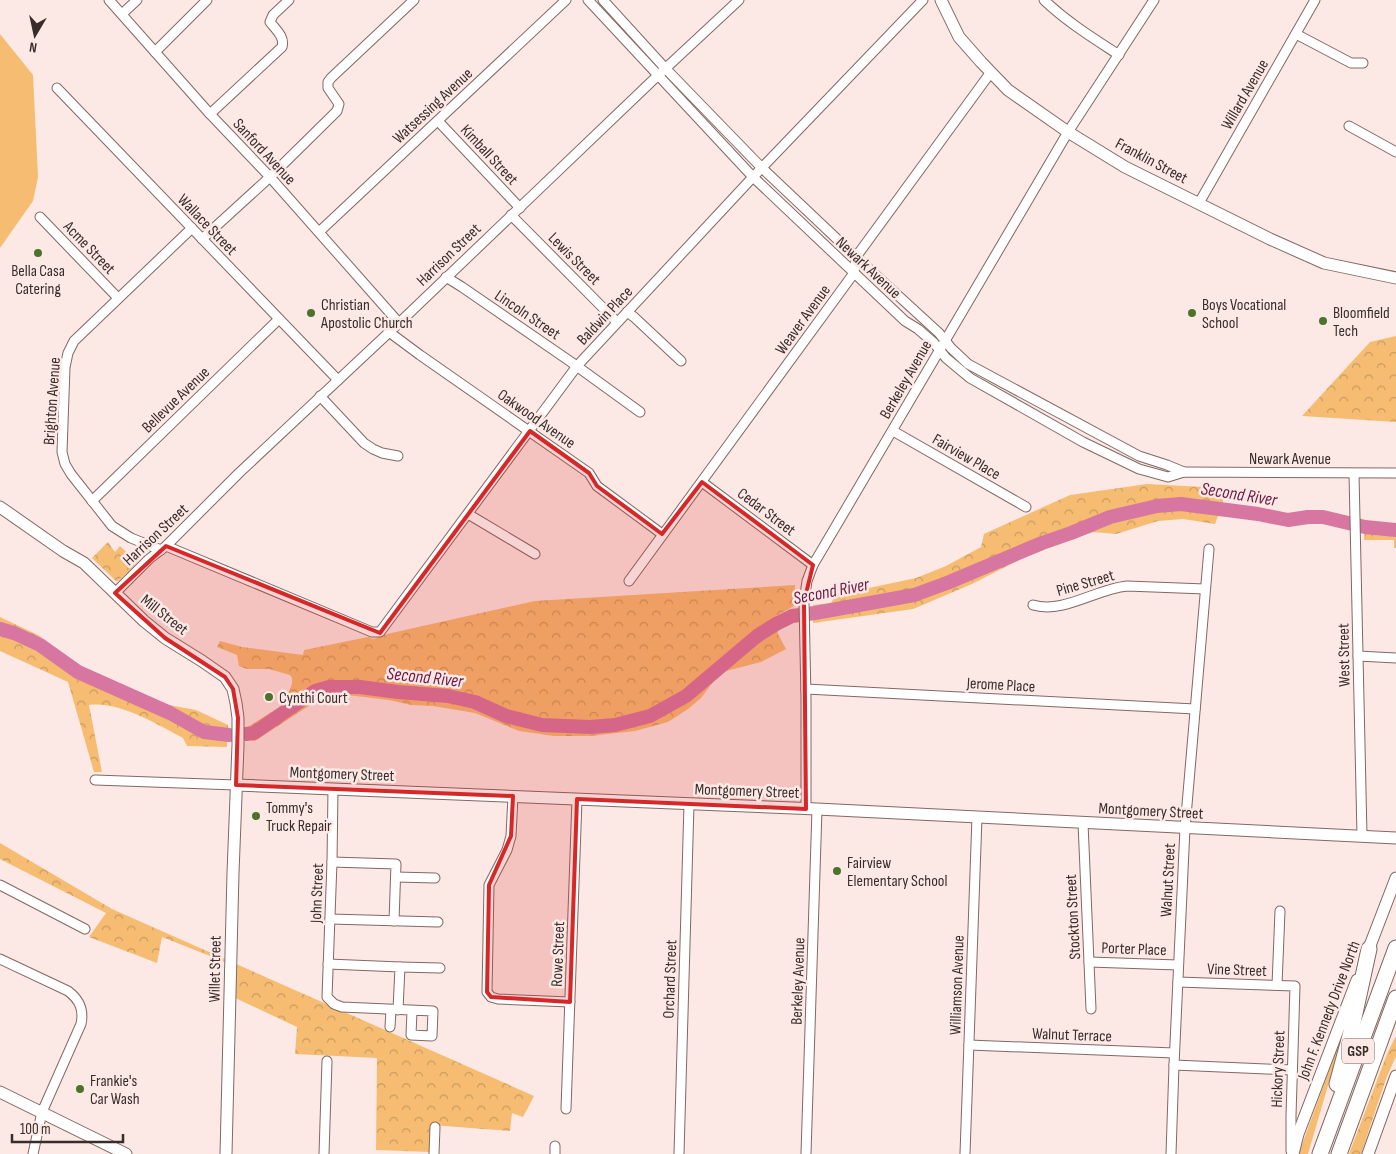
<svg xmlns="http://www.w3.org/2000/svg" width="1396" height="1154" font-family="'Sofia Sans Condensed',sans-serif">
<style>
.green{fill:#f6bd72}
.forest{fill:url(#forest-crowns)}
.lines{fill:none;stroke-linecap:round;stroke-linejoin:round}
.river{stroke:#d676a1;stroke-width:14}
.street-casing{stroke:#826862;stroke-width:11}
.secondary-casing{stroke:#826862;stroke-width:13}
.highway-casing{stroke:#826862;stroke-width:17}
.street{stroke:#fff;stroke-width:9}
.secondary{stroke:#fff;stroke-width:11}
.highway{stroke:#fff;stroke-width:15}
.marked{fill:#d62828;fill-opacity:0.2;stroke:#d62828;stroke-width:4;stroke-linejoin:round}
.poi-dot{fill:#4d722b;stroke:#fce9e5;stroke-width:2}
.labels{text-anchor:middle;stroke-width:5;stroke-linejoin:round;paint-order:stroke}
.shield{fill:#fce9e5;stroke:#736563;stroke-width:1}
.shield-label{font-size:15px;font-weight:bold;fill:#382d2b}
.street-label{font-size:16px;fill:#382d2b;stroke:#fce9e5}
.poi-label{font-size:16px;fill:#382d2b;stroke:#fce9e5;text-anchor:start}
.water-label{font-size:18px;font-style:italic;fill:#6f1946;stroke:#fce9e5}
</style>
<defs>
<pattern id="forest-crowns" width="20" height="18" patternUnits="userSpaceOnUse" patternTransform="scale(1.25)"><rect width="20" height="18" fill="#f6bd72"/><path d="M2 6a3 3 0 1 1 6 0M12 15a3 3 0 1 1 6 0" fill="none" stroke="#c89a5e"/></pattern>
</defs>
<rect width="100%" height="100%" fill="#fce9e5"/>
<g class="green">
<polygon points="0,34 33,75 38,177 33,201 0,248"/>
<polygon points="1346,1024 1308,1154 1300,1154 1300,1150"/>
</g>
<g class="forest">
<polygon points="1396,336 1396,422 1302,416 1370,342"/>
<polygon points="1147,484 1224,488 1223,503 1215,524 1183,519 1158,521 1116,534 1093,532 1027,556 972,584 913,609 813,623 813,605 831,603 836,595 916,578 946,566 981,547 984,534 1070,495"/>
<polygon points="1365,527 1396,530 1396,548 1394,548 1394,540 1364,540"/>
<polygon points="108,542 115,552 120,546 137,562 128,572 118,581 116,581 92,558"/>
<polygon points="795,585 794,606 776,616 778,634 786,649 761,662 726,671 716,678 701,698 688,709 668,722 635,731 590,736 554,736 519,731 475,713 433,706 411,705 389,700 330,693 301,711 255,741 246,739 246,728 281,706 286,699 292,684 292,678 290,675 269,669 247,669 239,666 237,655 217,647 220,641 242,647 303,655 304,650 368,637 374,639 387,634 535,601"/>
<path d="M0 617 40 636 54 650 88 671 118 685 169 705 196 710 228 725 227 747 187 746 183 738C156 724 120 701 89 705L102 772H94L68 682 0 651Z"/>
<polygon points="0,843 112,909 534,1096 523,1117 512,1113 510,1131 431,1125 430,1152 376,1150 377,1058 295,1054 297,1027 229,995 225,962 162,937 157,963 89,937 106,913 0,859"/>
<polygon points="1396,1036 1396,1056 1386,1079 1361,1154 1349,1154 1387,1054"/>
</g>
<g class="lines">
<g class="river">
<polyline points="0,629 14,633 40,645 78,672 170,713 204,732 229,735"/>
<polyline points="246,734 254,733 315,691 329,687 360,687 398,692 448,696 475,702 506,716 542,725 590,727 615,725 650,716 686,696 757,636 776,624 792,616 815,613 914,595 947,583 1042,543 1071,533 1110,517 1157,506 1181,504 1258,514 1288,520 1308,517 1323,517 1365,527 1396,530"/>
</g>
<defs>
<g id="street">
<polyline points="109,0 210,114 270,177 399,323"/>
<polyline points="588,0 753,177 905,321 918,329 934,343 946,358 970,378 1083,442 1139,469 1168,477 1184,472 1396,473"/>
<polyline points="603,0 665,68 762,168 856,257 939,333 951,348 968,364 1139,456 1167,465 1184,472"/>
<path d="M1044 0C1067 22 1093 38 1119 55"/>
<polyline points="122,14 137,0"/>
<polyline points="1296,34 1351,63 1363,63"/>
<polyline points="155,52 207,0"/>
<polyline points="57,88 338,380"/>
<path d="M210 114 282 47C285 37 276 30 270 22L273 15 289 0"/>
<polyline points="438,121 520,208"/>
<polyline points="1349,126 1396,152"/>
<polyline points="1199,203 1315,0"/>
<polyline points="511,215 617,322"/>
<polyline points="40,217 118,298"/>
<polyline points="319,232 566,0"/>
<polyline points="202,239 270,177 337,111 339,104 328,88 328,82 331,78 414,0"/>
<polyline points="446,277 462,287 571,362 640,412"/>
<polyline points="627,312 634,317 681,361"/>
<polyline points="389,332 420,355 589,473 597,486 662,534"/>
<polyline points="320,396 364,443 373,449 382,453 398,456"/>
<polyline points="893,431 1026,507"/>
<polyline points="1354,474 1362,836"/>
<polyline points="702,482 813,565"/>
<polyline points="92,501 279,319"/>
<polyline points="468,514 535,554"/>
<polyline points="166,546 372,632 380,632 577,366 753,177 923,0"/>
<polyline points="161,550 131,538 112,526 71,474 65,464 62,452 65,367 68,353 74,341 192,228"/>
<polyline points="629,581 854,273 856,257 991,72"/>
<polyline points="115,593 149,559 166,546 239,473 399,323 652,81 739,0"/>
<path d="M1033 605C1063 614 1096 589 1127 586L1205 589"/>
<polyline points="1358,656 1396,658"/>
<polyline points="806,689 1195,709"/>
<polyline points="95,780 236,785"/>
<polyline points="333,789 332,862 327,997 334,1004 342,1007 433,1011 432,1036 411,1035 412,1011"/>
<polyline points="513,796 511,836 507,850 489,885 487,992 491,997 498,999 570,1002"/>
<polyline points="806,809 806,699 804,602 807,581 813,565 1068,132 1154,0"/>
<polyline points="1083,823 1091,1009"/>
<polyline points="332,862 396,864 394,921"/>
<polyline points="396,877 435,878"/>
<polyline points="0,885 85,929"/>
<polyline points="330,919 438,922"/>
<path d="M0 959 68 991C80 1000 84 1010 81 1024L42 1112 33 1154"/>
<polyline points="1089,962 1178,965"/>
<polyline points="328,964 400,967 398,1010"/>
<polyline points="400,967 440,968"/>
<polyline points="1178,982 1295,986 1291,1116 1291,1151"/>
<polyline points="1277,985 1280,911"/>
<polyline points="390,1027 391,1010"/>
<polyline points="969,1045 1174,1053"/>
<polyline points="1174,1065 1292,1070"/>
<polyline points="566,1109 577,799"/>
<polyline points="324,1154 327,1061"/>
<polyline points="434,1154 435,1127"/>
<polyline points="555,1154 555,1146"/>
<polyline points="679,1154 689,804"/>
<polyline points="806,1154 817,809"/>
<polyline points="965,1154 977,817"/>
<polyline points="1171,1154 1174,1065 1185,828 1209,549"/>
</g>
<g id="secondary">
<polyline points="941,0 959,37 981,62 1008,90 1068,132 1125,167 1270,239 1324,263 1396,278"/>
<polyline points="0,507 63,551 84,563 144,621 165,638 202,661 225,677 233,689 236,703 238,718 238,745 233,873 226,1154"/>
<polyline points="236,785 817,809 1396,838"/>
<polyline points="1366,956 1396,878"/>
<polyline points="0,1092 126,1154"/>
<polyline points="1293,1154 1298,1134 1357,980"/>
<polyline points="1368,1154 1396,1076"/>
</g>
<g id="highway">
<polyline points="1337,1084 1350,1036 1369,949"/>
<polyline points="1320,1154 1396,948"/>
<polyline points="1339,1154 1396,998"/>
</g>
</defs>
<use href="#street" class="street-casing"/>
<use href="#secondary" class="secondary-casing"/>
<use href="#highway" class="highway-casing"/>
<use href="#street" class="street"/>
<use href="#secondary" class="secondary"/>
<use href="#highway" class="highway"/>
</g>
<path class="marked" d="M530 431 589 473 597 486 662 534 702 482 813 565 804 602 806 809 577 799 570 1002 491 997 487 992 489 885 511 836 513 796 236 785 238 718 233 689 225 677 165 638 115 593 166 546 380 633Z"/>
<g class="poi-dot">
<circle cx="38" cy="253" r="5"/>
<circle cx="311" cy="313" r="5"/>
<circle cx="1192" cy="313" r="5"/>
<circle cx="1323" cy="321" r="5"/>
<circle cx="269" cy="697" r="5"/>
<circle cx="256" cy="816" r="5"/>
<circle cx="837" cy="871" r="5"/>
<circle cx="80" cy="1089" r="5"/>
</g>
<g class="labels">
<rect class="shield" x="1342" y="1038.5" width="32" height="25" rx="4"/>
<g class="shield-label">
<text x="1358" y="1056">GSP</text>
</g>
<g class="street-label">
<text transform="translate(1244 94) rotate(-60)" y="6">Willard Avenue</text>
<text transform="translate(432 105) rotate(-43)" y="6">Watsessing Avenue</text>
<text transform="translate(265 151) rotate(47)" y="6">Sanford Avenue</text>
<text transform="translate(490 154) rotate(47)" y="6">Kimball Street</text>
<text transform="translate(1152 160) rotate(28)" y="6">Franklin Street</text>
<text transform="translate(208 224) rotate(46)" y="6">Wallace Street</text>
<text transform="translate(90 247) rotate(46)" y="6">Acme Street</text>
<text transform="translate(448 254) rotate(-44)" y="6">Harrison Street</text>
<text transform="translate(575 258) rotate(45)" y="6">Lewis Street</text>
<text transform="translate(869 267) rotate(43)" y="6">Newark Avenue</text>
<text transform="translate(528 314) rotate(34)" y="6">Lincoln Street</text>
<text transform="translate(604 315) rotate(-47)" y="6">Baldwin Place</text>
<text transform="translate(802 319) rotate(-54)" y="6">Weaver Avenue</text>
<text transform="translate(905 379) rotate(-60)" y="6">Berkeley Avenue</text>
<text transform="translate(175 399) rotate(-44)" y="6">Bellevue Avenue</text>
<text transform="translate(51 401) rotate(-86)" y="6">Brighton Avenue</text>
<text transform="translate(537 418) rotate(35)" y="6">Oakwood Avenue</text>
<text transform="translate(967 456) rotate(30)" y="6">Fairview Place</text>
<text x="1290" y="464">Newark Avenue</text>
<text transform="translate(767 511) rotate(37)" y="6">Cedar Street</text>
<text transform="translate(155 534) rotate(-43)" y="6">Harrison Street</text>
<text transform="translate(1085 582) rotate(-16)" y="6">Pine Street</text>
<text transform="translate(165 614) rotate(38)" y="6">Mill Street</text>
<text transform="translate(1343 655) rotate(-91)" y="6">West Street</text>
<text transform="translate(1001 684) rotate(3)" y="6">Jerome Place</text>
<text transform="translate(342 773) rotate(2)" y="6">Montgomery Street</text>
<text transform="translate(747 790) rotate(2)" y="6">Montgomery Street</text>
<text transform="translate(1151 810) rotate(3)" y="6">Montgomery Street</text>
<text transform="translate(1167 880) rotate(-87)" y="6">Walnut Street</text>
<text transform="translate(316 893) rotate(-88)" y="6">John Street</text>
<text transform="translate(1072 917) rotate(-93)" y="6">Stockton Street</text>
<text transform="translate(1134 948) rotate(2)" y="6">Porter Place</text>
<text transform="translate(557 954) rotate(-88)" y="6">Rowe Street</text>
<text transform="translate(214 969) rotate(-89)" y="6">Willet Street</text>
<text transform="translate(1237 969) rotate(2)" y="6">Vine Street</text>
<text transform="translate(669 979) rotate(-88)" y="6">Orchard Street</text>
<text transform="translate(797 981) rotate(-88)" y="6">Berkeley Avenue</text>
<text transform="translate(956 985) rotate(-88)" y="6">Williamson Avenue</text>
<text transform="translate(1328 1010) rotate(-69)" y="6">John F. Kennedy Drive North</text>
<text transform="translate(1072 1034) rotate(2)" y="6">Walnut Terrace</text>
<text transform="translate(1277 1069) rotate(-88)" y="6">Hickory Street</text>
</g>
<g class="poi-label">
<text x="38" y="276" text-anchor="middle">Bella Casa<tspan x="38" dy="18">Catering</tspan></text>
<text x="321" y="310">Christian<tspan x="321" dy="18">Apostolic Church</tspan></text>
<text x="1202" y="310">Boys Vocational<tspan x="1202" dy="18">School</tspan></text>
<text x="1333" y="318">Bloomfield<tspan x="1333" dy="18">Tech</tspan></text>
<text x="279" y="703">Cynthi Court</text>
<text x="266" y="813">Tommy's<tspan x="266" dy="18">Truck Repair</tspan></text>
<text x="847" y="868">Fairview<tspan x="847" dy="18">Elementary School</tspan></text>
<text x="90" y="1086">Frankie's<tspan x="90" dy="18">Car Wash</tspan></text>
</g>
<g class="water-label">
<text transform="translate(1239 494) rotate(9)" y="6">Second River</text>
<text transform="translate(831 591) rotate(-11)" y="6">Second River</text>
<text transform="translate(425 677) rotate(6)" y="6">Second River</text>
</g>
</g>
<g transform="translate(35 35) rotate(189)" stroke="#fce9e5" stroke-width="4" paint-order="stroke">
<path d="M0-4L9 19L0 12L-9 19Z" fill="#382d2b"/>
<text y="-8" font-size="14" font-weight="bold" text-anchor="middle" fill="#382d2b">N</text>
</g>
<path d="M12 1134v8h111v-8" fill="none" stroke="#382d2b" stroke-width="2.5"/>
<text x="20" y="1134" font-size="15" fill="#382d2b" stroke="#fce9e5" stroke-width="4" paint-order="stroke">100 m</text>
</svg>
